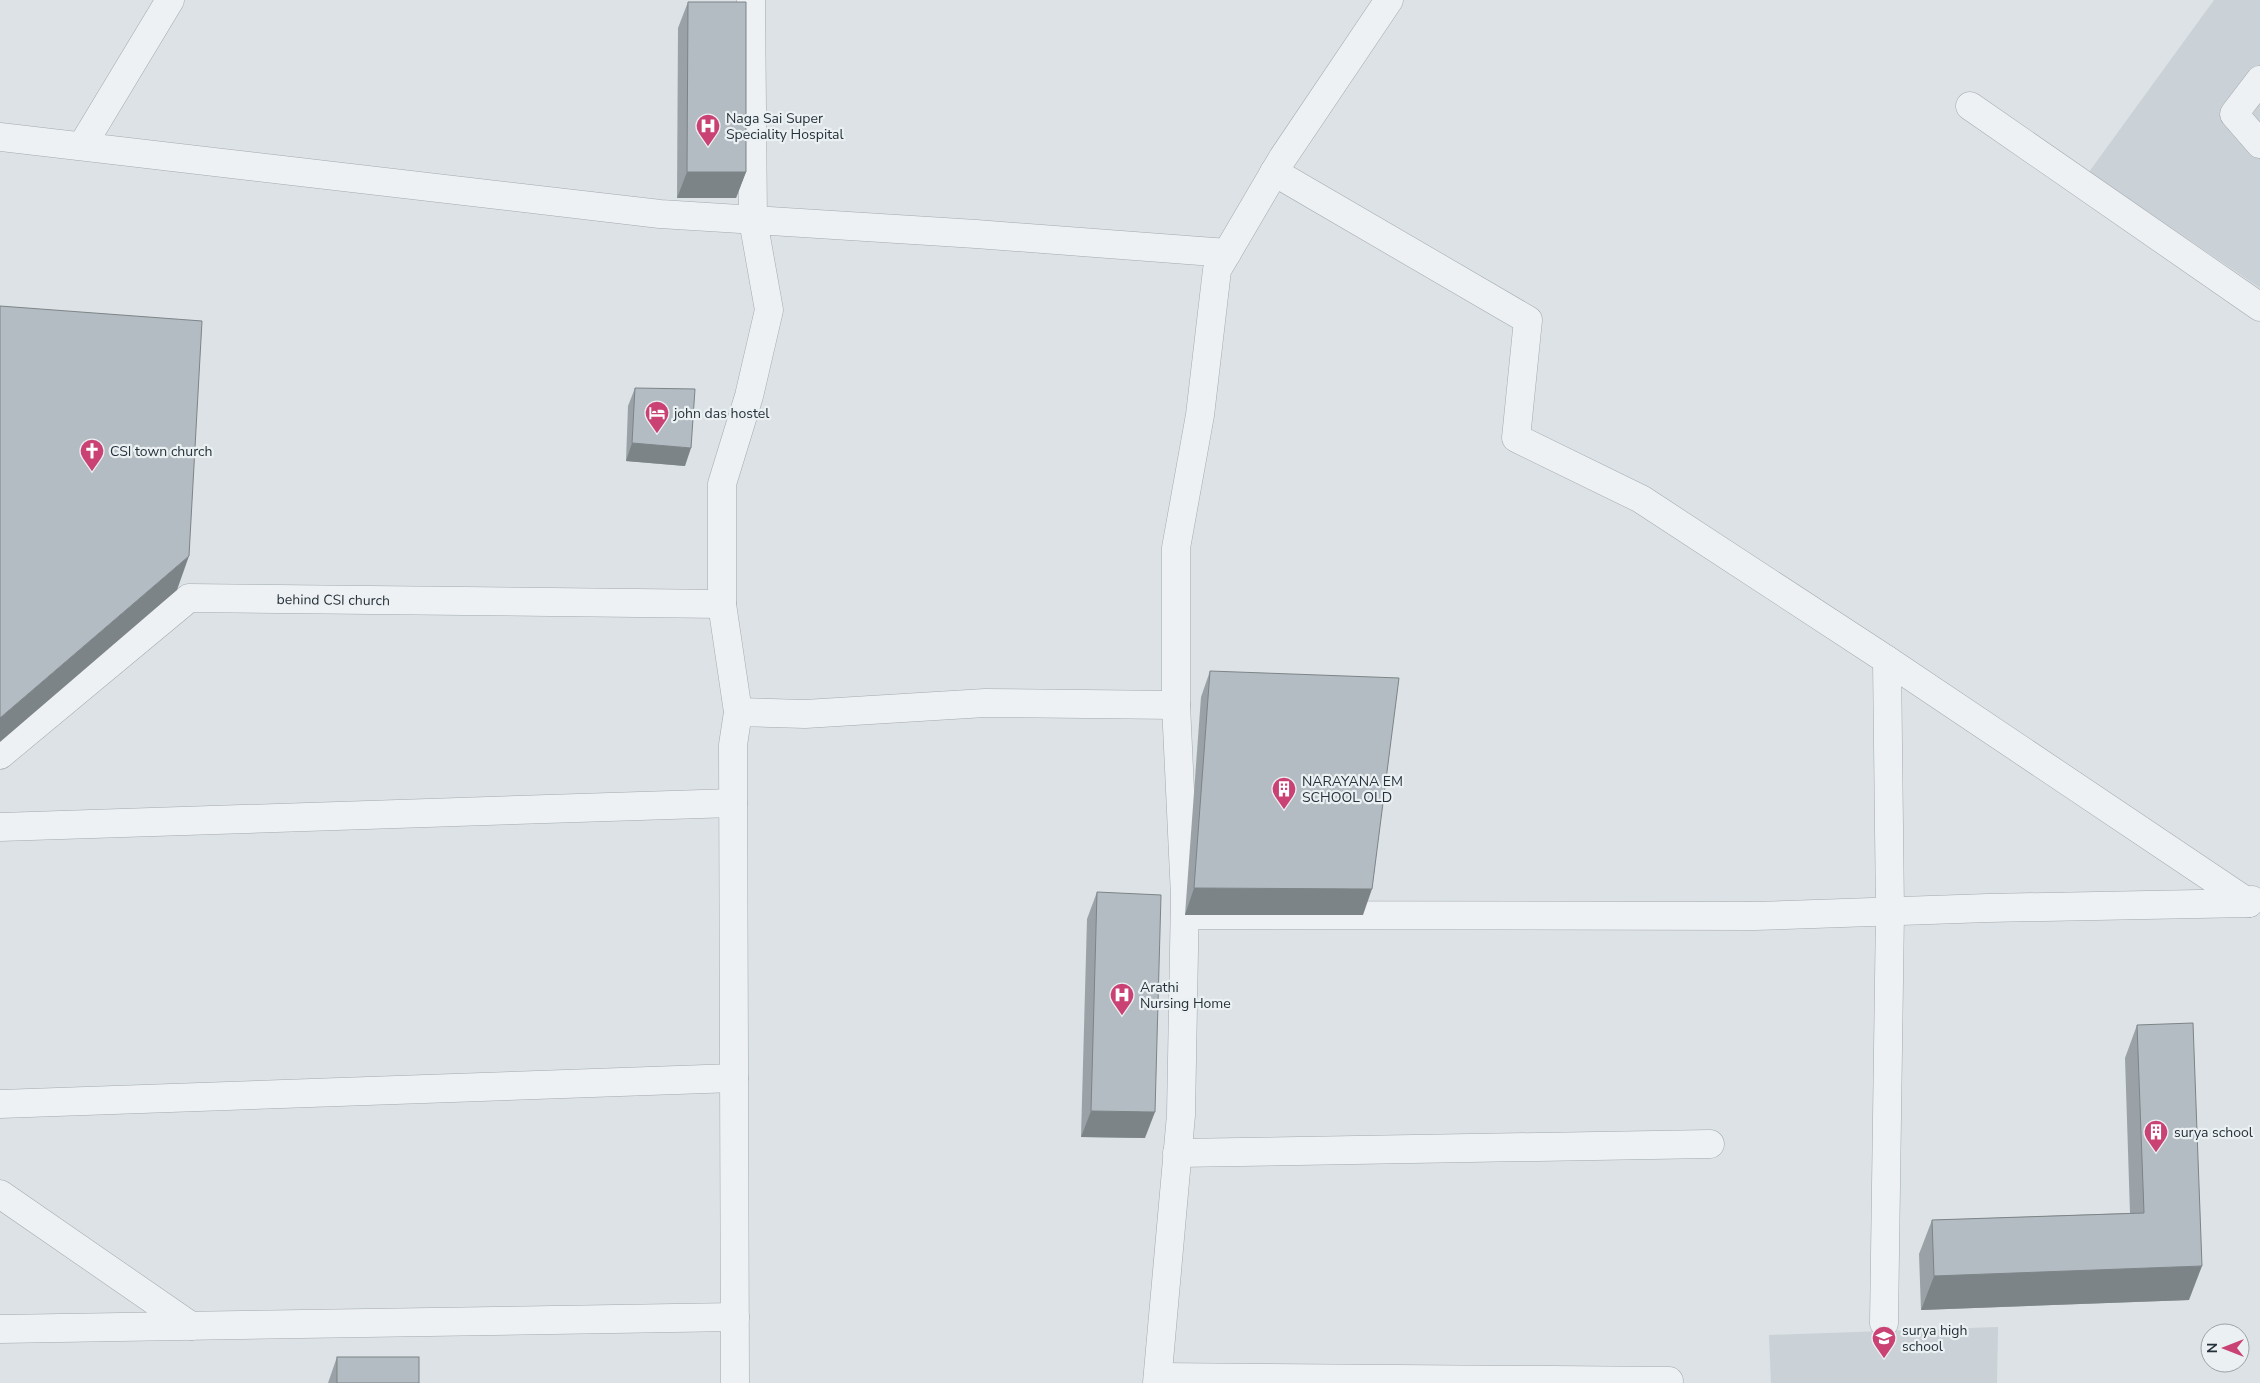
<svg xmlns="http://www.w3.org/2000/svg" width="2260" height="1383" font-family="'Nunito Sans',sans-serif">
<style>
.built{fill:#cad1d7}
.lines{fill:none;stroke-linecap:round;stroke-linejoin:round}
.minor-casing{stroke:#a2aaaf;stroke-width:29}
.minor{stroke:#eef1f4;stroke-width:28}
.wall{fill:#9aa2a7}
.shaded-wall{fill:#7d8488}
.building{fill:#b3bcc2;stroke:#7d8488}
.labels{text-anchor:middle;stroke-width:4.5;stroke-linejoin:round;paint-order:stroke}
.poi-label{font-size:14px;fill:#26323b;stroke:#ebf0f3;text-anchor:start}
.street-label{font-size:14px;fill:#26323b;stroke:#ebf0f3}
</style>
<rect width="100%" height="100%" fill="#dce2e5"/>
<g class="built">
<polygon points="2214,0 2260,0 2260,288 2089,172"/>
<polygon points="1998,1327 1997,1383 1771,1383 1769,1335"/>
</g>
<g class="lines">
<defs>
<g id="minor">
<polyline points="2260,80 2234,114 2260,144"/>
<polyline points="1970,106 2260,307"/>
<polyline points="0,137 660,214 976,234 1227,253"/>
<polyline points="82,146 170,0"/>
<polyline points="1274,172 1528,320 1516,438 1641,499 1887,660 2249,903"/>
<polyline points="738,712 722,604 722,484 749,396 769,310 753,220 751,0"/>
<path id="s1" d="M0 755 189 598 722 604"/>
<polyline points="0,827 733,803"/>
<polyline points="1185,915 1755,916 1988,908 2249,903 2252,900"/>
<polyline points="0,1104 734,1078"/>
<polyline points="1177,1153 1710,1144"/>
<polyline points="0,1194 191,1326"/>
<polyline points="1884,1323 1890,912 1887,660"/>
<polyline points="0,1329 735,1317"/>
<polyline points="1158,1377 1669,1381"/>
<polyline points="735,1383 733,745 738,712 805,714 985,703 1176,705"/>
<polyline points="1157,1383 1181,1115 1185,896 1176,705 1176,548 1200,415 1217,270 1282,159 1389,0"/>
</g>
</defs>
<use href="#minor" class="minor-casing"/>
<use href="#minor" class="minor"/>
</g>
<g class="wall">
<polygon points="688,2 746,172 736,198 677,198 678,28"/>
<polygon points="635,388 685,466 626,461 628,406"/>
<polygon points="1210,671 1363,915 1185,915 1201,697"/>
<polygon points="1097,892 1145,1138 1081,1137 1087,919"/>
<polygon points="2137,1025 2189,1300 1921,1310 1919,1254 1932,1220 2130,1213 2125,1058"/>
<polygon points="337,1357 419,1383 328,1383"/>
</g>
<g class="shaded-wall">
<polygon points="687,172 746,172 736,198 677,198"/>
<polygon points="632,443 691,448 685,466 626,461"/>
<polygon points="189,556 177,590 0,742 0,718"/>
<polygon points="1194,888 1372,889 1363,915 1185,915"/>
<polygon points="1091,1111 1155,1112 1145,1138 1081,1137"/>
<polygon points="2202,1266 2189,1300 1921,1310 1934,1276"/>
</g>
<g class="building">
<polygon points="688,2 746,2 746,172 687,172"/>
<polygon points="0,306 202,321 189,556 0,718"/>
<polygon points="635,388 695,389 691,448 632,443"/>
<polygon points="1210,671 1399,678 1372,889 1194,888"/>
<polygon points="1097,892 1161,895 1155,1112 1091,1111"/>
<polygon points="2193,1023 2202,1266 1934,1276 1932,1220 2144,1213 2137,1025"/>
<rect x="337" y="1357" width="82" height="26"/>
</g>
<defs>
<symbol id="hospital-pin" viewBox="-11 -11 22 30"><path d="M0 17L-7.5 6A9.5 9.5 0 1 1 7.5 6Z" fill="#c94273" stroke="#ebf0f3"/><path d="M-5-5h3v3.5h4V-5h3V5h-3V1.5h-4V5h-3Z" fill="#fff"/></symbol>
<symbol id="hotel-pin" viewBox="-11 -11 22 30"><path d="M0 17L-7.5 6A9.5 9.5 0 1 1 7.5 6Z" fill="#c94273" stroke="#ebf0f3"/><path d="M-6-4.5h1.5V1H6V5H4.5V3h-9V5H-6ZM-4 0a1.8 1.8 0 1 1 3.6 0ZM.5 0V-2.5h3Q6-2.5 6 0Z" fill="#fff"/></symbol>
<symbol id="church-pin" viewBox="-11 -11 22 30"><path d="M0 17L-7.5 6A9.5 9.5 0 1 1 7.5 6Z" fill="#c94273" stroke="#ebf0f3"/><path d="M-1.2-6h2.4v3.5h3.3v2.4h-3.3V6h-2.4V-.1h-3.3v-2.4h3.3Z" fill="#fff"/></symbol>
<symbol id="building-pin" viewBox="-11 -11 22 30"><path d="M0 17L-7.5 6A9.5 9.5 0 1 1 7.5 6Z" fill="#c94273" stroke="#ebf0f3"/><path d="M-4-6H4V6H1V3H-1V6H-4ZM-2.5-4.3h1.7v1.8h-1.7ZM.8-4.3h1.7v1.8H.8ZM-2.5-1h1.7V.8h-1.7ZM.8-1h1.7V.8H.8Z" fill="#fff"/></symbol>
<symbol id="school-pin" viewBox="-11 -11 22 30"><path d="M0 17L-7.5 6A9.5 9.5 0 1 1 7.5 6Z" fill="#c94273" stroke="#ebf0f3"/><path d="M0-5L7-2L0 1L-7-2ZM-4 1L0 2.5L4 1V4Q0 6-4 4Z" fill="#fff"/></symbol>
</defs>
<g fill-rule="evenodd">
<use href="#hospital-pin" x="694" y="112" width="28" height="38"/>
<use href="#hotel-pin" x="643" y="399" width="28" height="38"/>
<use href="#church-pin" x="78" y="437" width="28" height="38"/>
<use href="#building-pin" x="1270" y="775" width="28" height="38"/>
<use href="#hospital-pin" x="1108" y="981" width="28" height="38"/>
<use href="#building-pin" x="2142" y="1118" width="28" height="38"/>
<use href="#school-pin" x="1870" y="1324" width="28" height="38"/>
</g>
<g class="labels">
<g class="poi-label">
<text x="726" y="123">Naga Sai Super<tspan x="726" dy="16">Speciality Hospital</tspan></text>
<text x="674" y="418">john das hostel</text>
<text x="110" y="456">CSI town church</text>
<text x="1302" y="786">NARAYANA EM<tspan x="1302" dy="16">SCHOOL OLD</tspan></text>
<text x="1140" y="992">Arathi<tspan x="1140" dy="16">Nursing Home</tspan></text>
<text x="2174" y="1137">surya school</text>
<text x="1902" y="1335">surya high<tspan x="1902" dy="16">school</tspan></text>
</g>
<g class="street-label">
<text dy="5" stroke="none"><textPath href="#s1" startOffset="390">behind CSI church</textPath></text>
</g>
</g>
<g transform="translate(2225 1348) rotate(270)"><circle r="24" fill="#ebf0f3" stroke="#9ca4a9"/>
<path d="M0-4L9 19L0 12L-9 19Z" fill="#c94273"/>
<text y="-8" font-size="14" font-weight="bold" text-anchor="middle" fill="#26323b">N</text>
</g>
</svg>
